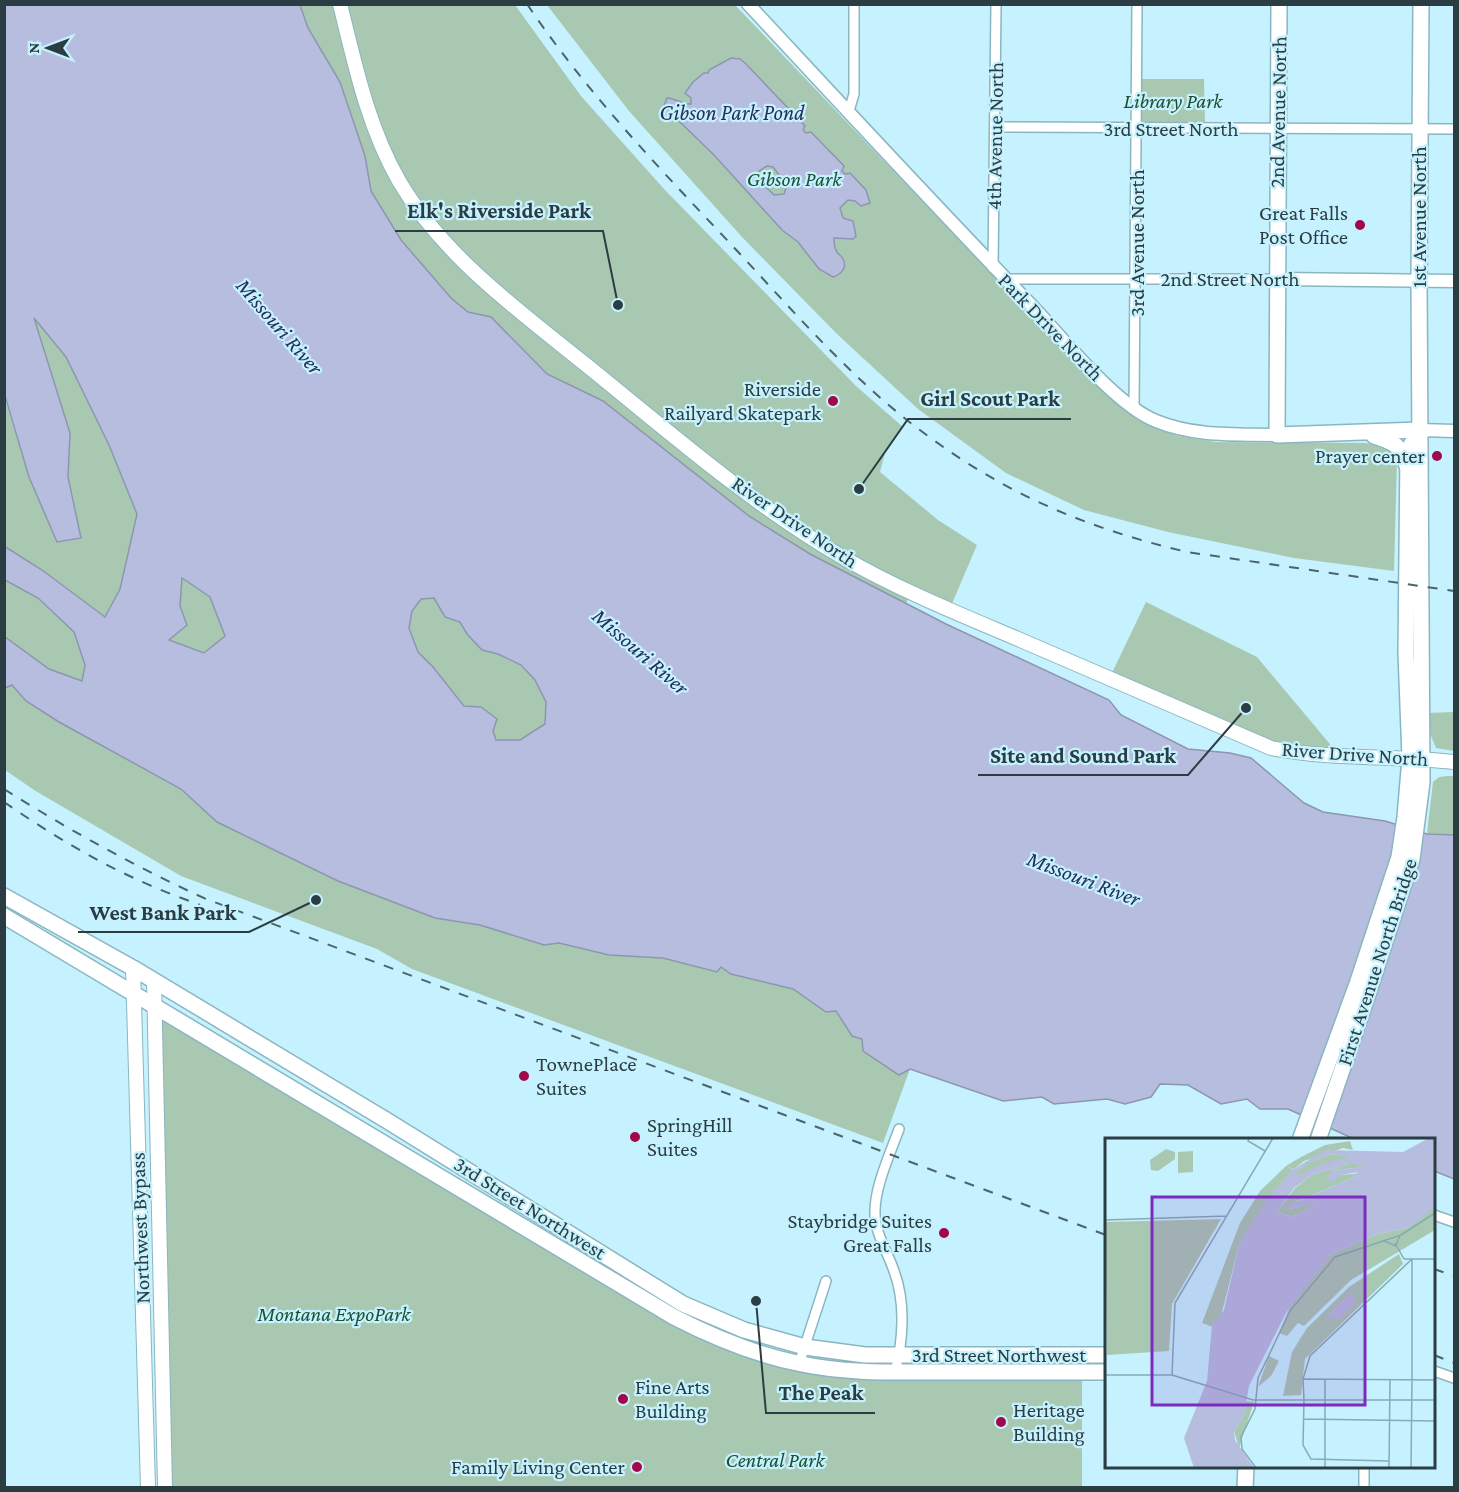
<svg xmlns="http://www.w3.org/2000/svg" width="1459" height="1492" font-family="'Crimson Pro',serif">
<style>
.green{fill:#a9c8b2}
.water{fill:#b6bdde;stroke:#8c97af;stroke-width:1.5;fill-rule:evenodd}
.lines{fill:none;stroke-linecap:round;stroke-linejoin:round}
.minor-casing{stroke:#8ab6c1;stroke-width:12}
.tertiary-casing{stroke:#8ab6c1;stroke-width:15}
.secondary-casing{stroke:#8ab6c1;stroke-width:16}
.primary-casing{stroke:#8ab6c1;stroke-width:18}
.trunk-casing{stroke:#8ab6c1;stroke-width:18}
.minor{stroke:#fff;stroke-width:9}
.tertiary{stroke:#fff;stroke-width:12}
.secondary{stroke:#fff;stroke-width:14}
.primary{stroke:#fff;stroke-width:15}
.trunk{stroke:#fff;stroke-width:15}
.rail{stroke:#4c646a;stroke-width:2;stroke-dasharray:10 10;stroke-linecap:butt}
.poi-dot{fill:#a1084a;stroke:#c5f2fe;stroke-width:2}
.labels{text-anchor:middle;stroke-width:4.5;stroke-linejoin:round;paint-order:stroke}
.park-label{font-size:21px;font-style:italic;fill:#1c5031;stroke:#c5f2fe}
.street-label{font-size:21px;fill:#2b3d42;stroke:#c5f2fe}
.poi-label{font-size:21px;fill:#2b3d42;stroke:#c5f2fe;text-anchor:end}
.water-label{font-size:22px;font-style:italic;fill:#272d58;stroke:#c5f2fe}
.inset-road{fill:none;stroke:#87aab3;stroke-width:1.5}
.view{fill:#7b2cbf;fill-opacity:0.15;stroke:#7b2cbf;stroke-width:3}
.inset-edge{fill:none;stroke:#2b3d42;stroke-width:3}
.leader{fill:none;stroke:#2b3d42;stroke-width:2}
.callout-dot{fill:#2b3d42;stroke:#c5f2fe;stroke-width:2}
.callout-label{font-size:22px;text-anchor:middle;font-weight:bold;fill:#2b3d42;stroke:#c5f2fe;stroke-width:4.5;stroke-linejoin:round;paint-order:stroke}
</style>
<rect width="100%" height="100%" fill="#c5f2fe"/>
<g class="green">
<polygon points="300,5 515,5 581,96 664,189 856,386 903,427 885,453 880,472 938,520 977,545 951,606 913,587 906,604 810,554 749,516 603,401 547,374 491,317 468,312 451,298 401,240 371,191 365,156 340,82 308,28"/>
<path d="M547 5H735L1010 293 1135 418 1177 436 1216 442 1364 443C1379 444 1390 447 1397 460L1394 571 1294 558 1168 532 1084 510 1006 473 918 409 837 334 742 237 629 111Z"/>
<polygon points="1141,79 1204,79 1205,123 1142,123"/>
<polygon points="33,316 66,357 109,445 137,514 120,589 105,617 42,570 5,546 4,396 29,477 57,542 81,538 68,477 70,433"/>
<polygon points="182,578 210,597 225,636 204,653 169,640 187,625 180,606"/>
<polygon points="4,580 38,598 74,632 85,665 82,681 49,669 5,637"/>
<polygon points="434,598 445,617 460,622 467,634 482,650 498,654 521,665 535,680 546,702 545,724 520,740 496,740 493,731 496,719 481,707 465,706 433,667 418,652 409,628 412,610 421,599"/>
<polygon points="1146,602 1257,657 1334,749 1273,742 1111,675"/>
<polygon points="12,685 26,701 59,722 181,789 217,822 338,881 435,918 480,925 543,945 559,943 609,955 663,958 716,972 721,967 731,974 793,989 826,1012 835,1011 852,1036 862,1039 863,1051 899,1075 910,1069 883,1143 412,969 377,949 181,876 34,790 5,770 5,688"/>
<polygon points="1454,712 1454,751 1436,748 1429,731 1428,713"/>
<polygon points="1448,776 1454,776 1454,835 1427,834 1433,782 1439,777"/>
<polygon points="155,1007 674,1317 799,1364 1082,1372 1082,1487 165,1487"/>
</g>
<g class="water">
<path d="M5 5H300L308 28 340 82 365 156 371 191 401 240 451 298 468 312 491 317 547 374 603 401 749 516 810 554 946 624 1109 700 1121 715 1188 749 1230 753 1251 758 1304 803 1323 812 1385 821 1427 834 1454 835V1179L1434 1171V1140L1354 1139 1288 1109H1260L1247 1099 1221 1104 1188 1085 1160 1084 1151 1097 1125 1104 1107 1099 1054 1104 1042 1097 1003 1101 910 1069 899 1075 863 1051 862 1039 852 1036 836 1011 826 1012 793 989 731 974 721 967 717 972 663 958 609 955 559 943 544 945 480 925 435 918 338 881 217 822 181 789 59 722 26 701 12 685 5 688V637L49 669 82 681 85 665 74 632 38 598 5 580 4 546 42 570 105 617 120 589 137 514 109 445 66 357 34 318 70 433 68 477 81 538 57 542 29 477 5 396ZM182 578 210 597 225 636 204 653 169 640 187 625 180 606ZM434 598 445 617 460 622 467 634 482 650 498 654 521 665 535 680 546 702 545 724 520 740H496L493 731 497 719 481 707 464 706 433 667 418 652 409 628 412 611 421 599Z"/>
<path d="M731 58 740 59 746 64 805 126 803 130 806 133 811 132 844 166 842 171 845 174 850 173 866 190 870 203 861 206 855 201 848 200 840 208 843 218 853 221 856 236 853 239 834 238C834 242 834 248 837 252 840 257 840 253 843 259 848 268 840 275 833 277L819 269 798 242 782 230 714 155 680 122 672 111 664 106 667 98C675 98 683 105 691 104V98L685 93 693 82 704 73H708L709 70ZM767 166 773 167 787 185 784 194 774 195 758 179 759 171Z"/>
</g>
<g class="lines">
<defs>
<g id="minor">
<polyline points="849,111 854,94 854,4"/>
<polyline points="996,127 1454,129"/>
<polyline points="993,268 996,4"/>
<polyline points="1005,279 1277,279"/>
<polyline points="1134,409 1137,4"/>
<polyline points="1434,1215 1454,1222"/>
<polyline points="799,1364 826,1281"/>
<polyline points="1434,1371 1454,1378"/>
<path d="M895 1372C903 1341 906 1303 894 1271 888 1253 875 1233 875 1214 874 1188 890 1154 899 1129"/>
<polyline points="1364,1466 1364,1488"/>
</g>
<g id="tertiary">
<path d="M748 4C843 106 937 208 1034 308 1065 341 1116 405 1156 421 1195 437 1237 434 1277 435"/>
<polyline points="1277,279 1454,281"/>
<polyline points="1420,430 1454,431"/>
</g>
<g id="secondary">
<path d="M340 4C355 65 368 127 399 181 443 256 518 310 585 364 668 431 751 504 844 558 901 591 964 616 1025 642 1107 677 1189 712 1271 748 1332 760 1393 755 1454 762"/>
<polyline points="133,968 148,1488"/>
<polyline points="154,981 165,1488"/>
</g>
<g id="primary">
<polyline points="1279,4 1277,435 1420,430"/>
<path d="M1374 436C1394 442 1401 445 1407 466"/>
<polyline points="1300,1140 1357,984 1399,857 1405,817 1410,758 1406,653 1408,450 1418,433"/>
<polyline points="1318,1140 1368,994 1412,859 1422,782 1419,281 1421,4"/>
</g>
<g id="trunk">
<polyline points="4,896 133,968 386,1120 683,1304 744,1330 805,1347 865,1355 1106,1355"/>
<path d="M4 916C227 1050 451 1182 674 1317 713 1337 753 1354 797 1363 846 1374 897 1372 947 1372 1000 1372 1053 1372 1106 1372"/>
<polyline points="1245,1488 1246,1466"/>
</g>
</defs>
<use href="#minor" class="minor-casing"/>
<use href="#tertiary" class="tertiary-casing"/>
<use href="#secondary" class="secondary-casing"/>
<use href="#primary" class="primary-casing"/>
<use href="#trunk" class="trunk-casing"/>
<use href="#minor" class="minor"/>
<use href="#tertiary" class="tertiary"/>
<use href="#secondary" class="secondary"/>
<use href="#primary" class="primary"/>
<use href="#trunk" class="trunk"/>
<g class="rail">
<path d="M527 4C585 90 656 165 727 240 790 307 852 381 928 436 1009 496 1090 529 1187 552L1454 591"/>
<path d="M4 789C69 830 136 867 206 899L1106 1235"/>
<path d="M4 802C46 831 90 858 136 879 157 889 179 897 200 905"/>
<polyline points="1434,1269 1454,1276"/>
<polyline points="1434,1355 1454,1363"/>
</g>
</g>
<g class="poi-dot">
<circle cx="1360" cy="225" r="6"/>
<circle cx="833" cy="401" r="6"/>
<circle cx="1437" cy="456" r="6"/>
<circle cx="524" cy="1076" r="6"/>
<circle cx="635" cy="1137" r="6"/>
<circle cx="944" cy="1233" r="6"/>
<circle cx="623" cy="1399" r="6"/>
<circle cx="1001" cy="1422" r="6"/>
<circle cx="637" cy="1467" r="6"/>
</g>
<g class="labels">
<g class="park-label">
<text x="1173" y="108">Library Park</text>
<text x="794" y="186">Gibson Park</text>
<text x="334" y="1321">Montana ExpoPark</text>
<text x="775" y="1467">Central Park</text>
</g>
<g class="street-label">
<text transform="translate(1278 112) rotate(-89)" y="7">2nd Avenue North</text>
<text x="1171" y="136">3rd Street North</text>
<text transform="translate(995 136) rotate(-89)" y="7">4th Avenue North</text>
<text transform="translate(1419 217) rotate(-90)" y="7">1st Avenue North</text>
<text transform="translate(1137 243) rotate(-90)" y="7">3rd Avenue North</text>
<text x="1230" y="286">2nd Street North</text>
<text transform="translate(1051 327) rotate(46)" y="7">Park Drive North</text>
<text transform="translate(795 522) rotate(34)" y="7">River Drive North</text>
<text transform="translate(1355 754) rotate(4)" y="7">River Drive North</text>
<text transform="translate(1377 962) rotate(-72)" y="7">First Avenue North Bridge</text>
<text transform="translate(530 1208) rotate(32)" y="7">3rd Street Northwest</text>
<text transform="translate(140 1228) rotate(-92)" y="7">Northwest Bypass</text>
<text x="999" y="1362">3rd Street Northwest</text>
</g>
<g class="poi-label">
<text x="1348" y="220">Great Falls<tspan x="1348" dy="24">Post Office</tspan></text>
<text x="821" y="396">Riverside<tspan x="821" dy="24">Railyard Skatepark</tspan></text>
<text x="1425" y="463">Prayer center</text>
<text x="536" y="1071" text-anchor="start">TownePlace<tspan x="536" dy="24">Suites</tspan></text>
<text x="647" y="1132" text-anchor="start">SpringHill<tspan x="647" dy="24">Suites</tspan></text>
<text x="932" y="1228">Staybridge Suites<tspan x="932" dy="24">Great Falls</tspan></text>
<text x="635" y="1394" text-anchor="start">Fine Arts<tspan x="635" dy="24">Building</tspan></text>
<text x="1013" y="1417" text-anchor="start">Heritage<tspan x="1013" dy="24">Building</tspan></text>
<text x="625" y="1474">Family Living Center</text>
</g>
<g class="water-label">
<text x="732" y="120">Gibson Park Pond</text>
<text transform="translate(280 326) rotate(49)" y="8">Missouri River</text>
<text transform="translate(641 651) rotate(41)" y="8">Missouri River</text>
<text transform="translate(1084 878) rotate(21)" y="8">Missouri River</text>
</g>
</g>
<g transform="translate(1105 1138)">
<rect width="330" height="330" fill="#c5f2fe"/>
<path d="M245 3 248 12 238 10 199 23 189 31 183 29 187 33 163 60 134 107 116 178 108 189 97 185 135 85 155 53 181 28 196 19 220 7ZM61 11 70 14V21L53 33 46 32 45 22ZM88 13V34L73 35V14ZM227 16 250 19 192 38V33L204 24ZM245 25 258 26 261 29 227 32 234 37 261 35 192 63 184 71 215 64 196 75 187 79 172 74 190 50 207 37ZM330 68V92L246 142 199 188 193 185 182 198 174 195 186 166 226 116 272 96 302 90ZM116 81 67 166 64 213 2 217 0 84ZM294 116 298 126 200 221 196 257 178 258 187 214 202 190 244 149ZM164 218 174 223 166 238 153 249ZM141 263 149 264 134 310 129 293 139 277Z" fill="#a9c8b2"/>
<path d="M324 0H330L329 70 302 90 272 96 226 116 181 175 144 248 139 277 129 293 130 302 149 330H89L79 300 102 243 107 187 119 172 134 107 162 60 187 33 183 29 189 31 220 12 298 14ZM227 16 248 19 220 25 192 38V33L204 24ZM245 25 260 29 227 32 221 41 227 44 235 37 253 34 243 41 256 37 183 67V71L213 65 196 75 187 79 172 74 189 50 207 37ZM246 154 251 165 232 183 230 179H221Z" fill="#b6bdde" fill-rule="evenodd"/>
<path class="inset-road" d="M144 0 143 3 160 13M0 82 122 78M279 103 291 108 295 97M290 105 299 121M299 121H330M0 159 1 330M0 237H67L70 165 168 0M67 237 148 262H330M198 241 205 218 307 121M307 242V121M199 262 198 307 206 321 284 323M199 262 198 241 330 242M198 281 330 283M151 330 137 311 136 299 150 271 153 240 185 173 230 119 296 97 330 75M220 330V241M284 330 285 242M306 330 307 242"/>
<path class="view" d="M47 59H260V267H47Z"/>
<rect width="330" height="330" class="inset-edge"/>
</g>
<path class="leader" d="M618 305L603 231H395M859 489L908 419H1071M1246 708L1188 775H978M316 900L249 932H78M756 1301L766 1413H875"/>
<g class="callout-dot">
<circle cx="618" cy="305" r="6"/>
<circle cx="859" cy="489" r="6"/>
<circle cx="1246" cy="708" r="6"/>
<circle cx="316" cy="900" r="6"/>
<circle cx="756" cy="1301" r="6"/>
</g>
<g class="callout-label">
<text x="499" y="218">Elk's Riverside Park</text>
<text x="990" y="406">Girl Scout Park</text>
<text x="1083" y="763">Site and Sound Park</text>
<text x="163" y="920">West Bank Park</text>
<text x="821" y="1400">The Peak</text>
</g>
<rect width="1459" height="1492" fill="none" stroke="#2b3d42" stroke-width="12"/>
<g transform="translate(48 48) rotate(270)" stroke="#c5f2fe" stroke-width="4.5" paint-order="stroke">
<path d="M0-4.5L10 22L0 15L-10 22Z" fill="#2b3d42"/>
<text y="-9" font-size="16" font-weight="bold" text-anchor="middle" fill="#2b3d42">N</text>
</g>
</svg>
